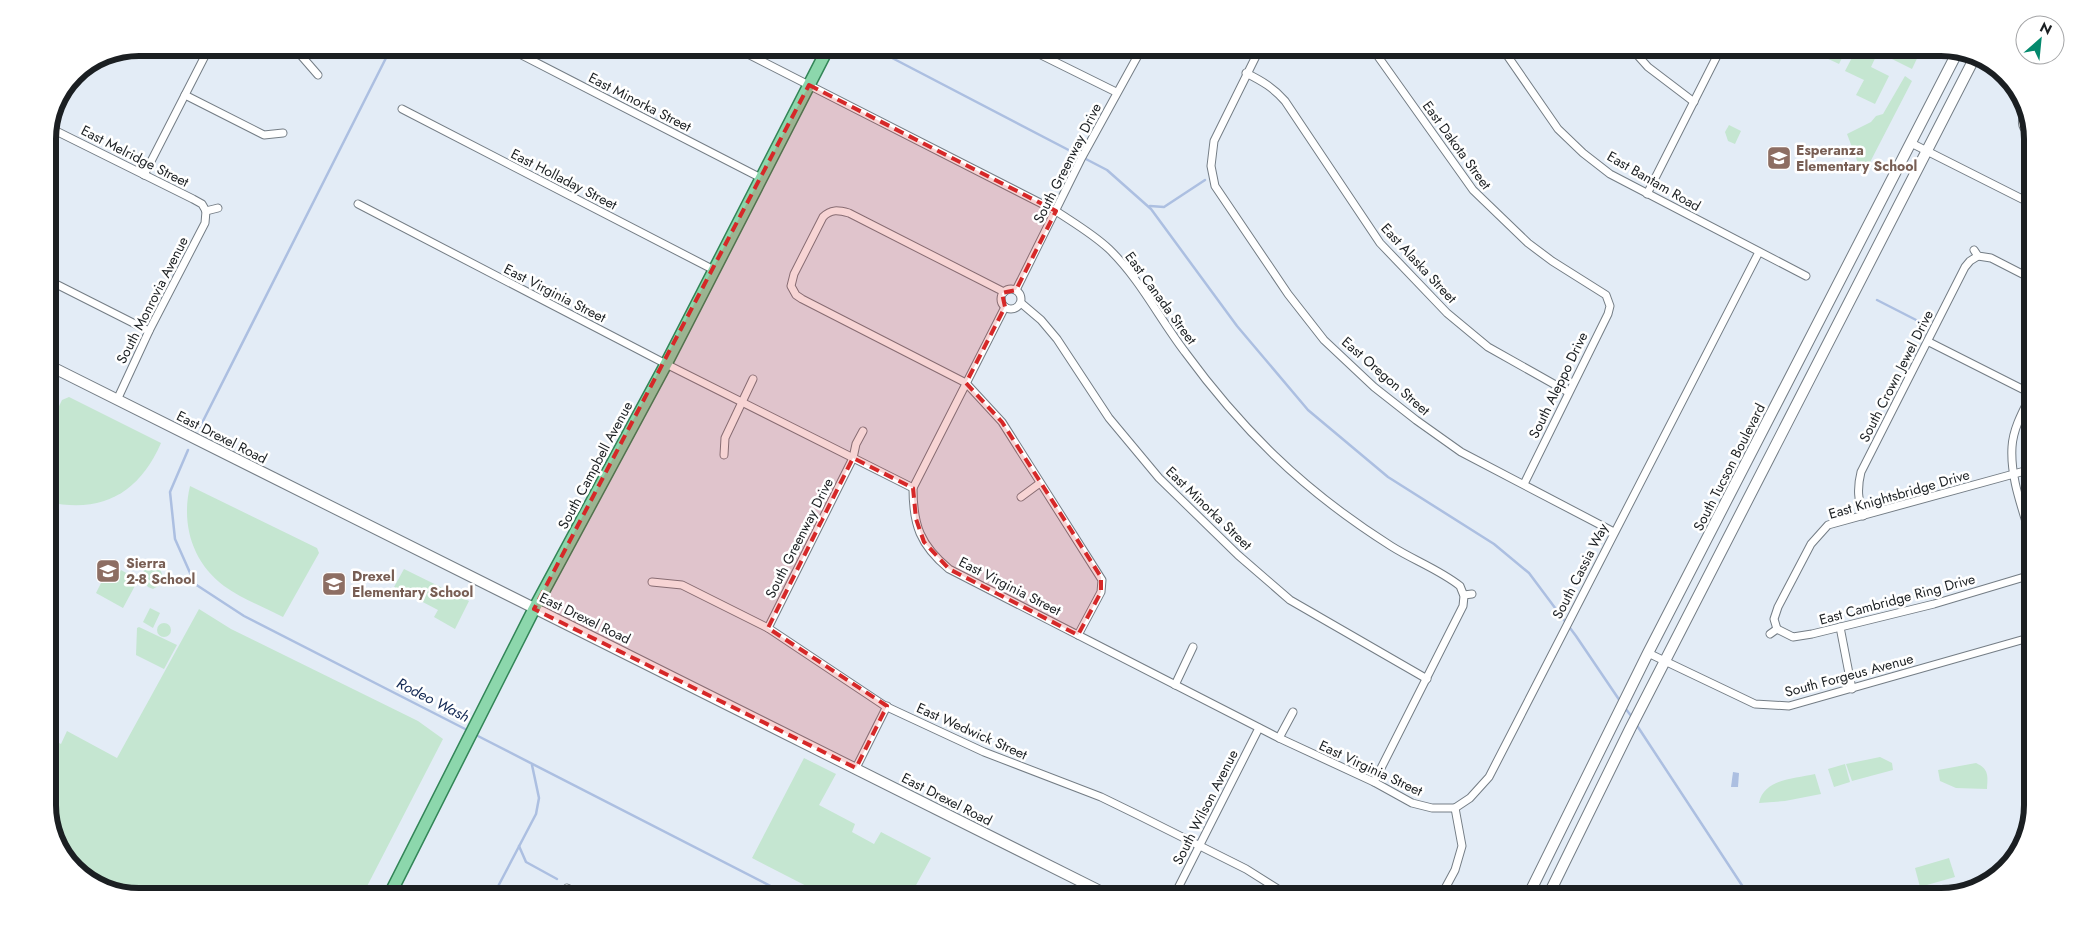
<svg xmlns="http://www.w3.org/2000/svg" width="2080" height="944" font-family="Jost,sans-serif">
<style>
.green{fill:#c5e6d1}
.water{fill:#acbfe1}
.lines{fill:none;stroke-linecap:round;stroke-linejoin:round}
.stream{stroke:#acbfe1;stroke-width:2.5}
.street-casing{stroke:#747d85;stroke-width:9}
.secondary-casing{stroke:#747d85;stroke-width:12}
.primary-casing{stroke:#328557;stroke-width:14}
.street{stroke:#fff;stroke-width:7}
.secondary{stroke:#fff;stroke-width:10}
.primary{stroke:#8cd7ac;stroke-width:11}
.marked{fill:#d62828;fill-opacity:0.2;stroke:#d62828;stroke-width:4;stroke-dasharray:10 6;stroke-linejoin:round}
.labels{text-anchor:middle;stroke-width:5;stroke-linejoin:round;paint-order:stroke}
.street-label{font-size:14px;fill:#1b1f22;stroke:#fff}
.education-label{font-size:14px;font-weight:bold;fill:#785e54;stroke:#fff;text-anchor:start}
.water-label{font-size:15px;font-style:italic;fill:#122853;stroke:#fff}
.rim{fill:none;stroke:#1b1f22;stroke-width:6}
</style>
<rect width="100%" height="100%" fill="#e3ecf6"/>
<g class="green">
<polygon points="1826,48 1847,48 1839,64 1822,56"/>
<polygon points="1857,48 1868,48 1878,52 1871,67 1889,76 1875,104 1856,95 1864,80 1845,71"/>
<polygon points="1893,48 1922,48 1912,69 1888,57"/>
<polygon points="1905,76 1912,81 1866,170 1861,171 1847,134 1871,122 1876,116 1883,114"/>
<polygon points="1729,125 1741,131 1735,144 1728,141 1725,132"/>
<path d="M69 397 161 443C139 493 102 514 48 502V429L62 400Z"/>
<path d="M190 486 317 548 319 553 283 617C264 607 242 599 224 586 192 562 181 524 190 486Z"/>
<polygon points="151,563 158,564 162,574 160,585 153,589 148,587 142,579 144,570"/>
<polygon points="404,569 469,601 455,629 434,617 438,610 394,587"/>
<polygon points="121,570 135,578 137,582 123,608 96,593 105,575 116,580"/>
<polygon points="150,608 160,613 153,628 143,622"/>
<polygon points="199,609 231,629 418,721 443,739 362,896 139,896 104,889 66,860 48,811 48,737 61,744 67,731 117,758"/>
<circle cx="164" cy="630" r="7"/>
<polygon points="139,627 177,645 164,669 136,655 137,628"/>
<polygon points="1880,757 1892,763 1893,770 1852,781 1846,764"/>
<polygon points="804,758 836,774 819,805 855,824 852,832 874,844 881,832 931,858 910,896 826,896 752,858"/>
<path d="M1976 763C1989 769 1988 776 1987 789L1956 788 1940 781 1938 770Z"/>
<polygon points="1845,764 1850,782 1834,787 1828,769"/>
<path d="M1815 774 1821 794 1785 801 1759 803C1764 779 1793 779 1815 774Z"/>
<polygon points="1949,858 1955,877 1920,887 1915,868"/>
</g>
<polygon class="water" points="1733,772 1739,773 1738,787 1731,787"/>
<g class="lines">
<g class="stream">
<polyline points="873,48 1107,170 1151,209 1237,326 1308,410 1388,477 1494,544 1529,573 1576,636 1620,701"/>
<polyline points="1150,206 1164,207 1205,180"/>
<polyline points="1877,300 1922,323"/>
<polyline points="200,427 391,48"/>
<polyline points="188,450 170,492 175,539 195,584 244,616 469,731"/>
<polyline points="1625,708 1632,717"/>
<polyline points="1636,724 1749,896"/>
<polyline points="474,734 790,896"/>
<polyline points="519,846 526,862 557,879"/>
<polyline points="493,896 536,814 539,798 532,765"/>
</g>
<defs>
<g id="street">
<polyline points="289,48 298,52 318,75"/>
<polyline points="508,48 761,178"/>
<path d="M736 48 1056 211C1074 223 1093 234 1109 249 1140 279 1159 318 1185 352 1212 389 1242 424 1274 455 1309 489 1350 520 1391 546 1413 560 1440 570 1460 586L1464 596 1463 606 1374 782"/>
<polyline points="1027,48 1116,92"/>
<polyline points="1260,48 1214,141 1211,166 1215,186 1288,294 1324,340 1374,387 1416,420 1461,452 1614,532"/>
<polyline points="1372,48 1473,190 1528,243 1552,261 1606,295 1610,306 1608,314 1524,484"/>
<polyline points="1502,48 1558,129 1583,153 1610,174 1806,276"/>
<polyline points="1631,48 1648,67 1694,102"/>
<path d="M1246 73C1262 81 1274 88 1285 101L1380 243 1447 313 1488 347 1568 392"/>
<polyline points="185,95 264,135 283,133"/>
<polyline points="402,109 714,270"/>
<path d="M2025 111C2020 123 2022 129 2032 136"/>
<polyline points="50,128 193,199 202,204 206,211"/>
<polyline points="1911,143 2032,204"/>
<polyline points="144,175 209,48"/>
<polyline points="1647,194 1721,48"/>
<polyline points="358,204 666,364 913,488"/>
<polyline points="206,211 218,208"/>
<polyline points="1974,250 1978,256 1991,258 2032,279"/>
<polyline points="48,280 149,331"/>
<circle cx="1011" cy="299" r="10"/>
<polyline points="1016,290 1082,157 1142,48"/>
<path d="M1004 292 849 213C838 210 831 209 823 217L794 274 791 286 796 295 802 299 966 383 1002 422 1102 580 1101 592 1078 635"/>
<polyline points="1021,303 1041,320 1057,339 1109,418 1159,478 1238,555 1290,600 1427,679"/>
<path d="M1005 307 913 488C913 525 920 545 949 569L1279 738 1374 782 1412 803 1432 808H1455"/>
<polyline points="1929,342 2032,394"/>
<path d="M2032 393C2024 409 2013 428 2012 447 2010 480 2024 512 2032 542"/>
<polyline points="117,400 149,331 205,223 206,211"/>
<polyline points="724,455 725,438 753,379"/>
<polyline points="1021,497 1040,483"/>
<path d="M1863 516C1858 500 1857 488 1861 472L1965 267 1970 261 1978 256"/>
<polyline points="652,582 682,585 768,628 885,706 984,752 1101,797 1140,816 1246,869 1289,896"/>
<polyline points="1464,595 1472,594"/>
<polyline points="1840,627 1852,689"/>
<polyline points="768,628 853,458 856,444 863,431"/>
<polyline points="1777,629 1774,619 1778,607 1811,544 1828,525 2032,469"/>
<polyline points="1770,634 1777,629 1793,637 1812,634 1934,604 2031,575 2032,573"/>
<polyline points="1648,653 1755,704 1789,706 2032,637"/>
<polyline points="1175,685 1193,647"/>
<polyline points="1279,738 1293,712"/>
<polyline points="856,768 887,706"/>
<polyline points="567,888 584,896"/>
<polyline points="1174,896 1259,728"/>
<polyline points="1441,896 1455,870 1462,846 1455,808 1470,798 1489,777 1759,252"/>
</g>
<g id="secondary">
<polyline points="48,365 1110,896"/>
<polyline points="1528,896 1648,653 1958,51"/>
<polyline points="1548,896 1630,729 1976,55"/>
</g>
<polyline id="primary" points="389,896 534,609 666,364 828,48"/>
</defs>
<use href="#street" class="street-casing"/>
<use href="#secondary" class="secondary-casing"/>
<use href="#primary" class="primary-casing"/>
<use href="#street" class="street"/>
<use href="#secondary" class="secondary"/>
<use href="#primary" class="primary"/>
</g>
<path class="marked" d="M809 85 1056 211 1016 290 1002 293 1005 307 966 383 1002 422 1101 577V592L1078 635 949 569 924 542 916 519 913 488 853 458 768 628 887 706 856 768 534 609Z"/>
<defs>
<symbol id="school-square" viewBox="-11 -11 22 22"><rect x="-9" y="-9" width="18" height="18" rx="4" fill="#8d6e63" stroke="#fff"/><path d="M0-5L7-2L0 1L-7-2ZM-4 1L0 2.5L4 1V4Q0 6-4 4Z" fill="#fff"/></symbol>
</defs>
<g fill-rule="evenodd">
<use href="#school-square" x="1765" y="144" width="28" height="28"/>
<use href="#school-square" x="94" y="557" width="28" height="28"/>
<use href="#school-square" x="320" y="570" width="28" height="28"/>
</g>
<g class="labels">
<g class="street-label">
<text transform="translate(640 102) rotate(27)" y="5">East Minorka Street</text>
<text transform="translate(1457 145) rotate(54)" y="5">East Dakota Street</text>
<text transform="translate(135 156) rotate(27)" y="5">East Melridge Street</text>
<text transform="translate(1067 163) rotate(-63)" y="5">South Greenway Drive</text>
<text transform="translate(564 179) rotate(27)" y="5">East Holladay Street</text>
<text transform="translate(1654 181) rotate(30)" y="5">East Bantam Road</text>
<text transform="translate(1419 263) rotate(47)" y="5">East Alaska Street</text>
<text transform="translate(555 293) rotate(27)" y="5">East Virginia Street</text>
<text transform="translate(1161 298) rotate(54)" y="5">East Canada Street</text>
<text transform="translate(152 300) rotate(-63)" y="5">South Monrovia Avenue</text>
<text transform="translate(1386 376) rotate(41)" y="5">East Oregon Street</text>
<text transform="translate(1896 376) rotate(-63)" y="5">South Crown Jewel Drive</text>
<text transform="translate(1558 385) rotate(-64)" y="5">South Aleppo Drive</text>
<text transform="translate(222 437) rotate(27)" y="5">East Drexel Road</text>
<text transform="translate(595 465) rotate(-62)" y="5">South Campbell Avenue</text>
<text transform="translate(1729 467) rotate(-63)" y="5">South Tucson Boulevard</text>
<text transform="translate(1899 494) rotate(-16)" y="5">East Knightsbridge Drive</text>
<text transform="translate(1209 508) rotate(44)" y="5">East Minorka Street</text>
<text transform="translate(799 538) rotate(-63)" y="5">South Greenway Drive</text>
<text transform="translate(1580 571) rotate(-63)" y="5">South Cassia Way</text>
<text transform="translate(1010 586) rotate(27)" y="5">East Virginia Street</text>
<text transform="translate(1897 599) rotate(-15)" y="5">East Cambridge Ring Drive</text>
<text transform="translate(585 618) rotate(26)" y="5">East Drexel Road</text>
<text transform="translate(1849 675) rotate(-15)" y="5">South Forgeus Avenue</text>
<text transform="translate(972 731) rotate(24)" y="5">East Wedwick Street</text>
<text transform="translate(1371 768) rotate(25)" y="5">East Virginia Street</text>
<text transform="translate(947 799) rotate(27)" y="5">East Drexel Road</text>
<text transform="translate(1205 807) rotate(-63)" y="5">South Wilson Avenue</text>
</g>
<g class="education-label">
<text x="1796" y="155">Esperanza<tspan x="1796" dy="16">Elementary School</tspan></text>
<text x="126" y="568">Sierra<tspan x="126" dy="16">2-8 School</tspan></text>
<text x="352" y="581">Drexel<tspan x="352" dy="16">Elementary School</tspan></text>
</g>
<g class="water-label">
<text transform="translate(433 700) rotate(27)" y="5">Rodeo Wash</text>
</g>
</g>
<path d="M0 0H2080V944H0ZM139 56H1941A83 83 0 0 1 2024 139V805A83 83 0 0 1 1941 888H139A83 83 0 0 1 56 805V139A83 83 0 0 1 139 56Z" fill="#fff" fill-rule="evenodd"/>
<path class="rim" d="M139 56H1941A83 83 0 0 1 2024 139V805A83 83 0 0 1 1941 888H139A83 83 0 0 1 56 805V139A83 83 0 0 1 139 56Z"/>
<g transform="translate(2040 40) rotate(27)"><circle r="24" fill="#ffffff" stroke="#a4a5a7"/>
<path d="M0-4L9 19L0 12L-9 19Z" fill="#04896d"/>
<text y="-8" font-size="14" font-weight="bold" text-anchor="middle" fill="#1b1f22">N</text>
</g>
</svg>
